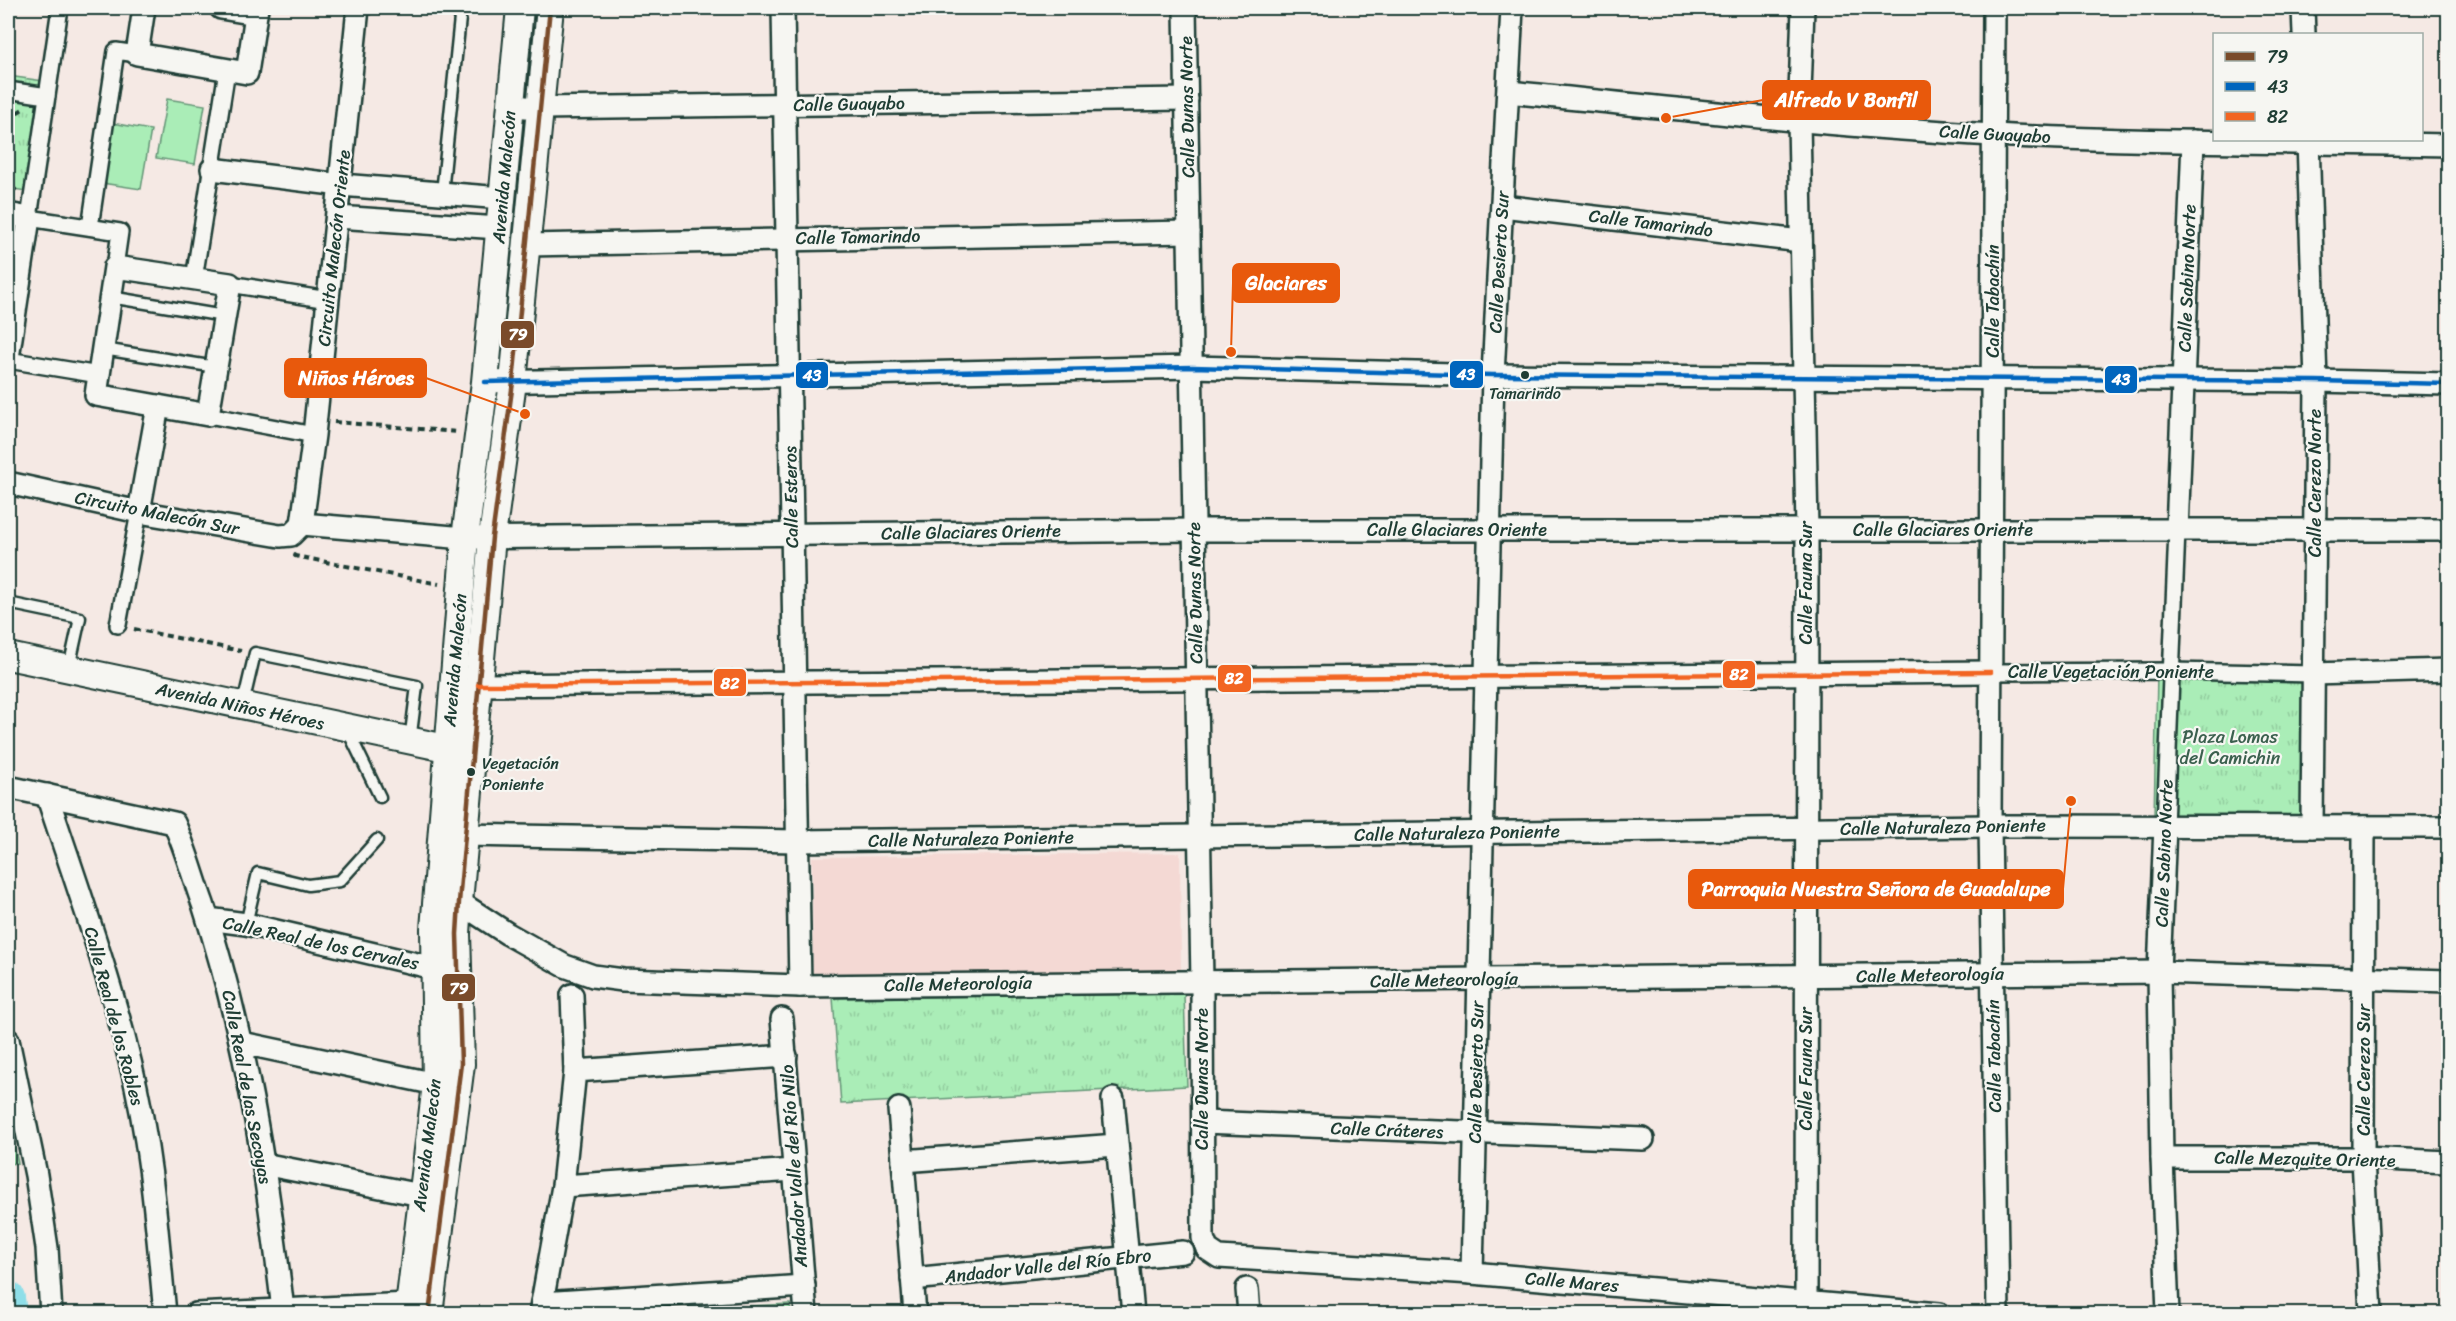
<svg xmlns="http://www.w3.org/2000/svg" width="2456" height="1321" font-family="Sriracha,sans-serif">
<style>
.built{fill:#f4d9d4}
.grass{fill:#aaedb7;stroke:#649576;stroke-width:1.5}
.park{fill:url(#park-tufts);stroke:#649576;stroke-width:1.5}
.lines{fill:none;stroke-linecap:round;stroke-linejoin:round}
.river{stroke:#8edee8;stroke-width:34}
.service-casing{stroke:#1f3d34;stroke-width:15}
.pedestrian-casing{stroke:#1f3d34;stroke-width:20}
.minor-casing{stroke:#1f3d34;stroke-width:26}
.tertiary-casing{stroke:#1f3d34;stroke-width:30}
.path{stroke:#1f3d34;stroke-width:4;stroke-dasharray:6 4.5;stroke-linecap:butt}
.service{stroke:#f6f6f2;stroke-width:10}
.pedestrian{stroke:#f6f6f2;stroke-width:15}
.minor{stroke:#f6f6f2;stroke-width:21}
.tertiary{stroke:#f6f6f2;stroke-width:26}
.bus-1-casing{stroke:#f6f6f2;stroke-width:9}
.bus-2-casing{stroke:#f6f6f2;stroke-width:9}
.bus-3-casing{stroke:#f6f6f2;stroke-width:9}
.bus-1{stroke:#7a4b2a;stroke-width:4.5}
.bus-2{stroke:#0065bd;stroke-width:4.5}
.bus-3{stroke:#f26522;stroke-width:4.5}
.bus-dot{fill:#1f3d34;stroke:#f6f6f2;stroke-width:2}
.labels{text-anchor:middle;stroke-width:4.5;stroke-linejoin:round;paint-order:stroke}
.bus-label{font-size:16px;fill:#1f3d34;stroke:#f6f6f2}
.street-label{font-size:18px;fill:#1f3d34;stroke:#f6f6f2}
.park-label{font-size:18px;fill:#3b604e;stroke:#f6f6f2}
.leader{fill:none;stroke:#e8590c;stroke-width:2}
.callout-dot{fill:#e8590c;stroke:#f6f6f2;stroke-width:2}
.callout{fill:#e8590c;stroke:#e8590c;stroke-width:2}
.callout-label{font-size:20px;text-anchor:middle;font-weight:bold;fill:#fff}
.line-badge{stroke:#f6f6f2;stroke-width:2}
.badge-label{font-size:16px;text-anchor:middle;font-weight:bold;fill:#fff}
</style>
<defs>
<pattern id="park-tufts" width="24" height="20" patternUnits="userSpaceOnUse" patternTransform="scale(1.5)"><rect width="24" height="20" fill="#aaedb7"/><path d="M3 7l-1-3M5 7V3M7 7l1-3M15 17l-1-3M17 17v-4M19 17l1-3" fill="none" stroke="#92cc9e"/></pattern>
</defs>
<rect width="100%" height="100%" fill="#f5e9e4"/>
<filter id="ink" filterUnits="userSpaceOnUse"><feTurbulence type="fractalNoise" baseFrequency=".0167" numOctaves="2"/><feDisplacementMap in="SourceGraphic" scale="12" xChannelSelector="R" yChannelSelector="G"/><feConvolveMatrix kernelMatrix="1 2 1 2 8 2 1 2 1" color-interpolation-filters="sRGB"/></filter>
<g filter="url(#ink)">
<polygon class="built" points="1180,853 1181,970 813,974 812,857"/>
<g class="grass">
<polygon points="167,99 205,105 195,164 156,158"/>
<polygon points="112,123 151,130 141,189 102,183"/>
<polygon points="790,1304 791,1313 599,1313"/>
</g>
<g class="park">
<polygon points="8,76 43,81 26,191 8,188"/>
<polygon points="2157,675 2306,677 2304,820 2154,818"/>
<polygon points="1184,994 1187,1086 841,1104 833,998"/>
<polygon points="8,1118 18,1163 8,1164"/>
</g>
<g class="lines">
<polyline class="river" points="8,1298 10,1314"/>
<defs>
<g id="service">
<polyline points="442,193 461,8"/>
<polyline points="110,297 224,316"/>
<polyline points="103,349 216,367"/>
<polyline points="8,603 80,618 69,668"/>
<polyline points="243,704 255,653 417,686 410,741"/>
<polyline points="347,729 380,797"/>
<polyline points="246,924 258,873 308,885 340,881 377,840"/>
</g>
<g id="pedestrian">
<polyline points="60,8 29,218 120,232 115,267"/>
<polyline points="8,90 47,96"/>
<polyline points="90,227 116,51 137,54"/>
<polyline points="194,279 227,70"/>
<polyline points="230,284 328,300"/>
<polyline points="8,360 99,375"/>
<polyline points="208,415 314,435"/>
<polyline points="118,625 139,512"/>
<polyline points="1991,672 2171,671 2313,674"/>
<polyline points="2165,826 2177,530"/>
</g>
<g id="minor">
<polyline points="144,8 137,54 247,73 257,8"/>
<polyline points="221,8 256,14"/>
<polyline points="783,8 800,986"/>
<polyline points="1185,8 1202,982 1203,1238 1207,1249 1219,1257 1472,1273 1939,1314"/>
<polyline points="1803,8 1799,121 1807,530 1806,1302"/>
<polyline points="1994,8 1990,826 1998,1314"/>
<polyline points="2303,8 2304,34"/>
<path d="M1508 92C1669 108 1831 126 1994 135 2145 143 2297 142 2448 145"/>
<polyline points="511,106 540,108 1187,99"/>
<polyline points="2308,140 2316,381 2312,827"/>
<polyline points="212,169 341,185 502,198"/>
<polyline points="1502,206 1801,241"/>
<polyline points="8,214 29,218 8,358"/>
<polyline points="337,217 499,228"/>
<polyline points="527,245 1189,232"/>
<polygon points="115,267 230,284 208,415 96,395"/>
<polyline points="485,382 1192,367 1493,375 2316,381 2448,384"/>
<polyline points="8,483 139,512 280,536 291,535 302,524"/>
<polyline points="139,512 158,406"/>
<polyline points="302,524 465,538 1194,530 2448,530"/>
<polyline points="302,524 314,435 358,8"/>
<polyline points="2177,530 2193,141"/>
<polyline points="2313,674 2448,670"/>
<polyline points="478,685 1991,672"/>
<path d="M8 787 174 823C186 849 193 877 203 904 246 1036 267 1173 283 1310"/>
<path d="M47 795C76 883 108 971 130 1061 151 1144 157 1229 165 1314"/>
<polyline points="2165,826 2159,972 2162,1158 2168,1314"/>
<polyline points="2364,827 2363,1158 2371,1314"/>
<polyline points="465,835 797,841 1990,826 2448,827"/>
<polyline points="459,902 508,934 565,966 593,976 623,980 800,986 2159,972 2448,981"/>
<polyline points="208,919 246,924 434,968"/>
<polyline points="782,1019 806,1314"/>
<polyline points="8,1040 36,1175 47,1248 51,1314"/>
<polyline points="242,1043 436,1084"/>
<polyline points="575,1071 786,1056"/>
<polyline points="1113,1099 1133,1314"/>
<polyline points="899,1109 915,1314"/>
<polyline points="1203,1122 1643,1139"/>
<polyline points="2162,1158 2363,1158 2448,1162"/>
<polyline points="903,1161 1117,1145"/>
<polyline points="263,1164 421,1195"/>
<polyline points="563,1186 794,1170"/>
<polyline points="1472,1273 1493,375 1512,8"/>
<polyline points="912,1279 1183,1252"/>
<polyline points="1247,1289 1249,1314"/>
<polyline points="542,1303 804,1286"/>
<polyline points="196,1314 409,1304"/>
<polyline points="540,1314 563,1186 575,1071 572,995"/>
</g>
<g id="tertiary">
<polyline points="8,656 465,752"/>
<polyline points="408,1314 436,1084 434,929 465,538 485,382 520,8"/>
<polyline points="429,1314 461,1064 457,934 459,902 492,537 513,382 550,8"/>
</g>
</defs>
<use href="#service" class="service-casing"/>
<use href="#pedestrian" class="pedestrian-casing"/>
<use href="#minor" class="minor-casing"/>
<use href="#tertiary" class="tertiary-casing"/>
<g class="path">
<polyline points="8,118 23,109"/>
<polyline points="8,180 16,191"/>
<polyline points="334,422 458,432"/>
<polyline points="296,554 295,556 439,584"/>
<polyline points="134,629 241,651"/>
</g>
<use href="#service" class="service"/>
<use href="#pedestrian" class="pedestrian"/>
<use href="#minor" class="minor"/>
<use href="#tertiary" class="tertiary"/>
<defs>
<polyline id="bus-1" points="429,1314 461,1064 457,934 459,902 492,537 513,382 550,8"/>
<polyline id="bus-2" points="485,382 1192,367 1493,375 2316,381 2448,384"/>
<polyline id="bus-3" points="478,685 1991,672"/>
</defs>
<use href="#bus-1" class="bus-1-casing"/>
<use href="#bus-2" class="bus-2-casing"/>
<use href="#bus-3" class="bus-3-casing"/>
<use href="#bus-1" class="bus-1"/>
<use href="#bus-2" class="bus-2"/>
<use href="#bus-3" class="bus-3"/>
</g>
</g>
<g class="bus-dot">
<circle cx="1525" cy="375" r="5"/>
<circle cx="471" cy="772" r="5"/>
</g>
<g class="labels">
<g class="bus-label">
<text x="1525" y="399">Tamarindo</text>
<text x="482" y="769" text-anchor="start">Vegetación<tspan x="482" dy="21">Poniente</tspan></text>
</g>
<g class="street-label">
<text transform="translate(849 104) rotate(-1)" y="6">Calle Guayabo</text>
<text transform="translate(1187 107) rotate(-91)" y="6">Calle Dunas Norte</text>
<text transform="translate(1995 134) rotate(3)" y="6">Calle Guayabo</text>
<text transform="translate(504 177) rotate(-85)" y="6">Avenida Malecón</text>
<text transform="translate(1651 223) rotate(7)" y="6">Calle Tamarindo</text>
<text transform="translate(858 237) rotate(-1)" y="6">Calle Tamarindo</text>
<text transform="translate(334 248) rotate(-84)" y="6">Circuito Malecón Oriente</text>
<text transform="translate(1499 262) rotate(-87)" y="6">Calle Desierto Sur</text>
<text transform="translate(2187 278) rotate(-88)" y="6">Calle Sabino Norte</text>
<text transform="translate(1993 301) rotate(-90)" y="6">Calle Tabachín</text>
<text transform="translate(2315 483) rotate(-90)" y="6">Calle Cerezo Norte</text>
<text transform="translate(791 497) rotate(-91)" y="6">Calle Esteros</text>
<text transform="translate(157 513) rotate(11)" y="6">Circuito Malecón Sur</text>
<text x="1457" y="536">Calle Glaciares Oriente</text>
<text x="1943" y="536">Calle Glaciares Oriente</text>
<text transform="translate(971 532) rotate(-1)" y="6">Calle Glaciares Oriente</text>
<text transform="translate(1806 583) rotate(-90)" y="6">Calle Fauna Sur</text>
<text transform="translate(1195 593) rotate(-91)" y="6">Calle Dunas Norte</text>
<text transform="translate(455 660) rotate(-85)" y="6">Avenida Malecón</text>
<text x="2111" y="678">Calle Vegetación Poniente</text>
<text transform="translate(240 706) rotate(12)" y="6">Avenida Niños Héroes</text>
<text transform="translate(1943 827) rotate(-1)" y="6">Calle Naturaleza Poniente</text>
<text transform="translate(1457 833) rotate(-1)" y="6">Calle Naturaleza Poniente</text>
<text transform="translate(971 839) rotate(-1)" y="6">Calle Naturaleza Poniente</text>
<text transform="translate(2164 853) rotate(-88)" y="6">Calle Sabino Norte</text>
<text transform="translate(321 943) rotate(12)" y="6">Calle Real de los Cervales</text>
<text transform="translate(1930 975) rotate(-1)" y="6">Calle Meteorología</text>
<text transform="translate(1444 980) rotate(-1)" y="6">Calle Meteorología</text>
<text transform="translate(958 984) rotate(-1)" y="6">Calle Meteorología</text>
<text transform="translate(114 1016) rotate(75)" y="6">Calle Real de los Robles</text>
<text transform="translate(1994 1056) rotate(-91)" y="6">Calle Tabachín</text>
<text transform="translate(1806 1069) rotate(-90)" y="6">Calle Fauna Sur</text>
<text transform="translate(2364 1070) rotate(-90)" y="6">Calle Cerezo Sur</text>
<text transform="translate(1476 1072) rotate(-89)" y="6">Calle Desierto Sur</text>
<text transform="translate(1202 1079) rotate(-90)" y="6">Calle Dunas Norte</text>
<text transform="translate(247 1087) rotate(79)" y="6">Calle Real de las Secoyas</text>
<text transform="translate(1387 1130) rotate(2)" y="6">Calle Cráteres</text>
<text transform="translate(427 1145) rotate(-83)" y="6">Avenida Malecón</text>
<text transform="translate(2305 1159) rotate(1)" y="6">Calle Mezquite Oriente</text>
<text transform="translate(794 1166) rotate(-94)" y="6">Andador Valle del Río Nilo</text>
<text transform="translate(1048 1266) rotate(-6)" y="6">Andador Valle del Río Ebro</text>
<text transform="translate(1572 1282) rotate(5)" y="6">Calle Mares</text>
</g>
<g class="park-label">
<text x="2230" y="743">Plaza Lomas<tspan x="2230" dy="21">del Camichin</tspan></text>
</g>
</g>
<path class="leader" d="M1666 118L1763 100M1231 352L1233 283M525 414L426 378M2071 801L2063 889"/>
<g class="callout-dot">
<circle cx="1666" cy="118" r="6"/>
<circle cx="1231" cy="352" r="6"/>
<circle cx="525" cy="414" r="6"/>
<circle cx="2071" cy="801" r="6"/>
</g>
<g class="callout">
<rect x="1763" y="81" width="167" height="38" rx="6"/>
<rect x="1233" y="264" width="106" height="38" rx="6"/>
<rect x="285" y="359" width="141" height="38" rx="6"/>
<rect x="1689" y="870" width="374" height="38" rx="6"/>
</g>
<g class="callout-label">
<text x="1846" y="107">Alfredo V Bonfil</text>
<text x="1286" y="290">Glaciares</text>
<text x="356" y="385">Niños Héroes</text>
<text x="1876" y="896">Parroquia Nuestra Señora de Guadalupe</text>
</g>
<g class="line-badge">
<rect x="500" y="320" width="35" height="29" rx="6" fill="#7a4b2a"/>
<rect x="1449" y="360" width="35" height="29" rx="6" fill="#0065bd"/>
<rect x="795" y="361" width="34" height="28" rx="6" fill="#0065bd"/>
<rect x="2104" y="365" width="34" height="29" rx="6" fill="#0065bd"/>
<rect x="1722" y="660" width="34" height="29" rx="6" fill="#f26522"/>
<rect x="1217" y="664" width="35" height="29" rx="6" fill="#f26522"/>
<rect x="713" y="668" width="34" height="29" rx="6" fill="#f26522"/>
<rect x="441" y="973" width="35" height="29" rx="6" fill="#7a4b2a"/>
</g>
<g class="badge-label">
<text x="518" y="340">79</text>
<text x="1466" y="380">43</text>
<text x="812" y="381">43</text>
<text x="2121" y="385">43</text>
<text x="1739" y="680">82</text>
<text x="1234" y="684">82</text>
<text x="730" y="689">82</text>
<text x="459" y="994">79</text>
</g>
<rect width="2456" height="1321" fill="none" stroke="#f6f6f2" stroke-width="30"/>
<rect x="15" y="15" width="2426" height="1291" fill="none" stroke="#1f3d34" stroke-width="2" filter="url(#ink)"/>
<rect x="2213" y="33" width="210" height="108" fill="#f6f6f2" stroke="#a0aca6" stroke-width="1.5"/>
<rect x="2225" y="52" width="30" height="9" fill="#7a4b2a" stroke="#a0aca6" stroke-width="1.5"/>
<text x="2267" y="63" font-size="18" fill="#1f3d34">79</text>
<rect x="2225" y="82" width="30" height="9" fill="#0065bd" stroke="#a0aca6" stroke-width="1.5"/>
<text x="2267" y="93" font-size="18" fill="#1f3d34">43</text>
<rect x="2225" y="112" width="30" height="9" fill="#f26522" stroke="#a0aca6" stroke-width="1.5"/>
<text x="2267" y="123" font-size="18" fill="#1f3d34">82</text>
</svg>
